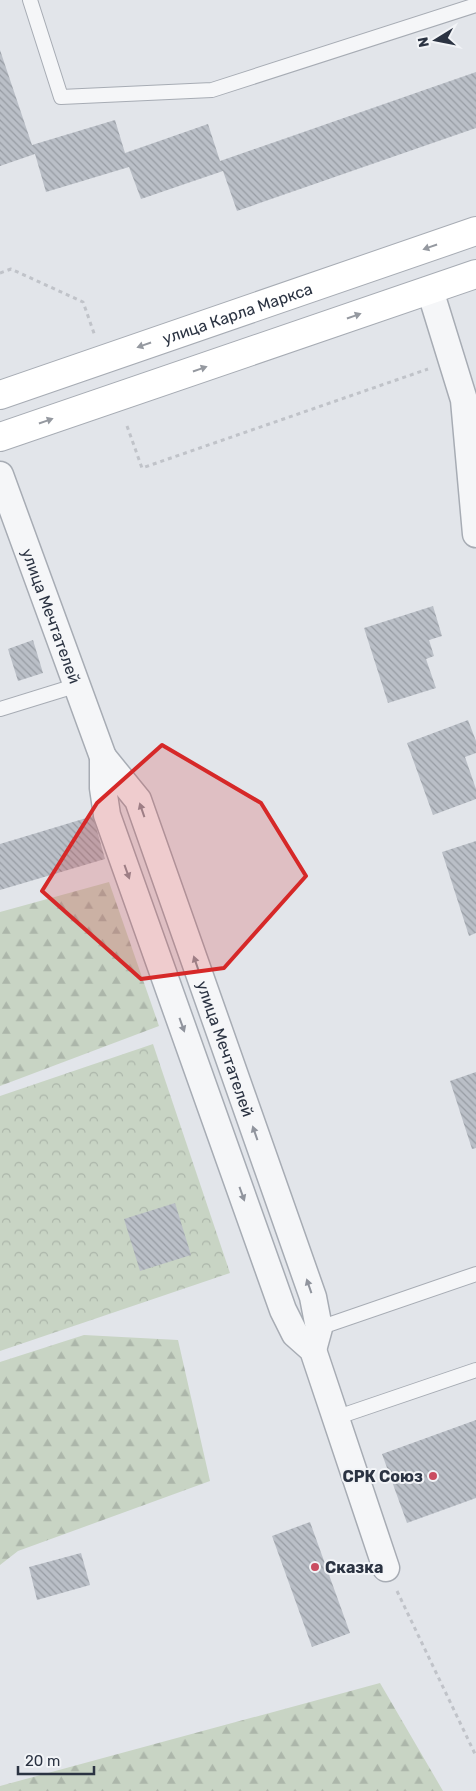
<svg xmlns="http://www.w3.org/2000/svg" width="476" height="1791" font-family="Rubik,sans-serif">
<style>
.forest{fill:url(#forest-firs)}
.park{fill:url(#park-crowns)}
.building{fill:url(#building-back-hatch)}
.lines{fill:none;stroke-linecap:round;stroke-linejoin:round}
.service-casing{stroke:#a7acb4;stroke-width:16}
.minor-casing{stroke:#a7acb4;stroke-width:29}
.secondary-casing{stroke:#a7acb4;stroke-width:30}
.path{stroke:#c0c3c9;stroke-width:3;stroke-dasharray:4 4;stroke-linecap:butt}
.service{stroke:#f5f6f8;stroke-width:14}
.minor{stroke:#f5f6f8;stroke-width:26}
.secondary{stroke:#fff;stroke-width:28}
.oneway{fill:#9599a0}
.oneway2{fill:#90949d}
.marked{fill:#d62828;fill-opacity:0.2;stroke:#d62828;stroke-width:4;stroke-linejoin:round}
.poi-dot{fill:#ca4d61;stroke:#f2f4f7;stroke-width:2}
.labels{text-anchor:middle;stroke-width:4;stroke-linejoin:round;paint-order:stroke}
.street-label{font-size:16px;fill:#2b3342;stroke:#f2f4f7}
.poi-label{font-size:16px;font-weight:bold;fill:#2b3342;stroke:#f2f4f7;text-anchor:end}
</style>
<defs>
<pattern id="forest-firs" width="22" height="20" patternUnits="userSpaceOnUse" patternTransform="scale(1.25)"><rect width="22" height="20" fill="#c8d4c4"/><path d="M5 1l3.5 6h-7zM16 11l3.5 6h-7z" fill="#acb6aa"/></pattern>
<pattern id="park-crowns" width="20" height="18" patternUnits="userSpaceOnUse" patternTransform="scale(1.25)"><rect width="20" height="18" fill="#c8d4c4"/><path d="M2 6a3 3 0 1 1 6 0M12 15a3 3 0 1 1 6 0" fill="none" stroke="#acb6aa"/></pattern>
<pattern id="building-back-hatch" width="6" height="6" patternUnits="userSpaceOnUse" patternTransform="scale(1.25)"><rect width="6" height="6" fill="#babfc7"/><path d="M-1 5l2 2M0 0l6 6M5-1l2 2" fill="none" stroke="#979ca3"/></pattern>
</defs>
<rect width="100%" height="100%" fill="#e2e5ea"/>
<g class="forest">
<polygon points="109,882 159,1026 0,1086 0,912"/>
<polygon points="84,1335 178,1340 210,1481 18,1551 0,1565 0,1362"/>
<polygon points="380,1683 443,1791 0,1791 0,1786"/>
</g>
<polygon class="park" points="153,1044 230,1273 0,1351 0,1096"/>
<g class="building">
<polygon points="0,50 32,145 115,120 125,153 208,124 220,161 476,72 476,128 237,211 223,171 141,199 129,167 46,192 35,154 0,166"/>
<polygon points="433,606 442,636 429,640 434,656 426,659 436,688 388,703 364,628"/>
<polygon points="33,640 43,673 18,681 8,649"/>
<polygon points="468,720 476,741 476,753 465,757 476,789 476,799 433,815 407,743"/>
<polygon points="93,816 105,859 0,890 0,844"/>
<polygon points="476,841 476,933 469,936 442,852"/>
<polygon points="476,1072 476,1148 472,1149 450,1081"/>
<polygon points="175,1203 191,1255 140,1271 124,1219"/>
<polygon points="476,1420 476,1498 407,1523 382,1454"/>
<polygon points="310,1522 350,1633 312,1647 272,1536"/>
<polygon points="81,1553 90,1585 37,1600 29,1567"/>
</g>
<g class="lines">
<defs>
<g id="service">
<polyline points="30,0 61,97 212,90 476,5"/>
<polyline points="0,709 78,685"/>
<polyline points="319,1328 476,1274"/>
<polyline points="335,1418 476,1370"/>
</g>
<g id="minor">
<polyline points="430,290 464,400 476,534"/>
<path id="s1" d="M0 475 103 757V788L107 815 283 1310 295 1334 313 1350 386 1568"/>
<path id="s2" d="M103 757 138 800 313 1297 319 1328 313 1350"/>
</g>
<g id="secondary">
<path id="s3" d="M0 395 476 231"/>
<polyline points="0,437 476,274"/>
</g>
</defs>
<use href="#service" class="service-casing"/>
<use href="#minor" class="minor-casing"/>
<use href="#secondary" class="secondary-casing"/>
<g class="path">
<polyline points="0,273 11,269 83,302 95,336"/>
<polyline points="127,426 142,468 428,369"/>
<polyline points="397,1591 476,1756"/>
</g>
<use href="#service" class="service"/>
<use href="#minor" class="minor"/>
<use href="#secondary" class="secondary"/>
</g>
<defs><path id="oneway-solid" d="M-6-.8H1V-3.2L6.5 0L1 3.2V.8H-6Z" transform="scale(1.25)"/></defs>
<g class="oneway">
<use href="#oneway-solid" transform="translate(430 247) rotate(161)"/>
<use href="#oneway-solid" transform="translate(354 316) rotate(-19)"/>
<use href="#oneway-solid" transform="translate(144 345) rotate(161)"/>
<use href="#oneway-solid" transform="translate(200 369) rotate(-19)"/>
<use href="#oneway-solid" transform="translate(46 421) rotate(-19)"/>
</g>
<g class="oneway2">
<use href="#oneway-solid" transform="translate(142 810) rotate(-109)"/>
<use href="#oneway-solid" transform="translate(127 872) rotate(70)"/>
<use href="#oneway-solid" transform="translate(196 963) rotate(-109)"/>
<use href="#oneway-solid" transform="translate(182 1025) rotate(70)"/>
<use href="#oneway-solid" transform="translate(255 1133) rotate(-109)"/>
<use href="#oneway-solid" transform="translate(242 1194) rotate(70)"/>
<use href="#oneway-solid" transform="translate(309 1286) rotate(-109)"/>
</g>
<path class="marked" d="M162 745 261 803 306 876 224 968 141 979 42 891 97 803Z"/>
<g class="poi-dot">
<circle cx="433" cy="1476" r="5"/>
<circle cx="315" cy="1567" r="5"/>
</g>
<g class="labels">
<g class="street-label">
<text dy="6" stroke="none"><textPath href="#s3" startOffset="251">улица Карла Маркса</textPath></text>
<text dy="6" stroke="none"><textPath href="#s1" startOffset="150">улица Мечтателей</textPath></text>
<text dy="6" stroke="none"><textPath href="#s2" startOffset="319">улица Мечтателей</textPath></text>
</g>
<g class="poi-label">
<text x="423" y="1482">СРК Союз</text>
<text x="325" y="1573" text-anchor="start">Сказка</text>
</g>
</g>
<g transform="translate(436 40) rotate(260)" stroke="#f2f4f7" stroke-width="4" paint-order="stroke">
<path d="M0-4L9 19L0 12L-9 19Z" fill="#2b3342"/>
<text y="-8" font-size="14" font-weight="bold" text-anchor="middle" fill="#2b3342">N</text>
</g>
<path d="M18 1766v8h76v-8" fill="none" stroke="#2b3342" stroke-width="2.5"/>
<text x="25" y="1766" font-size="15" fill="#2b3342" stroke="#f2f4f7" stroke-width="4" paint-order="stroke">20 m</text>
</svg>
